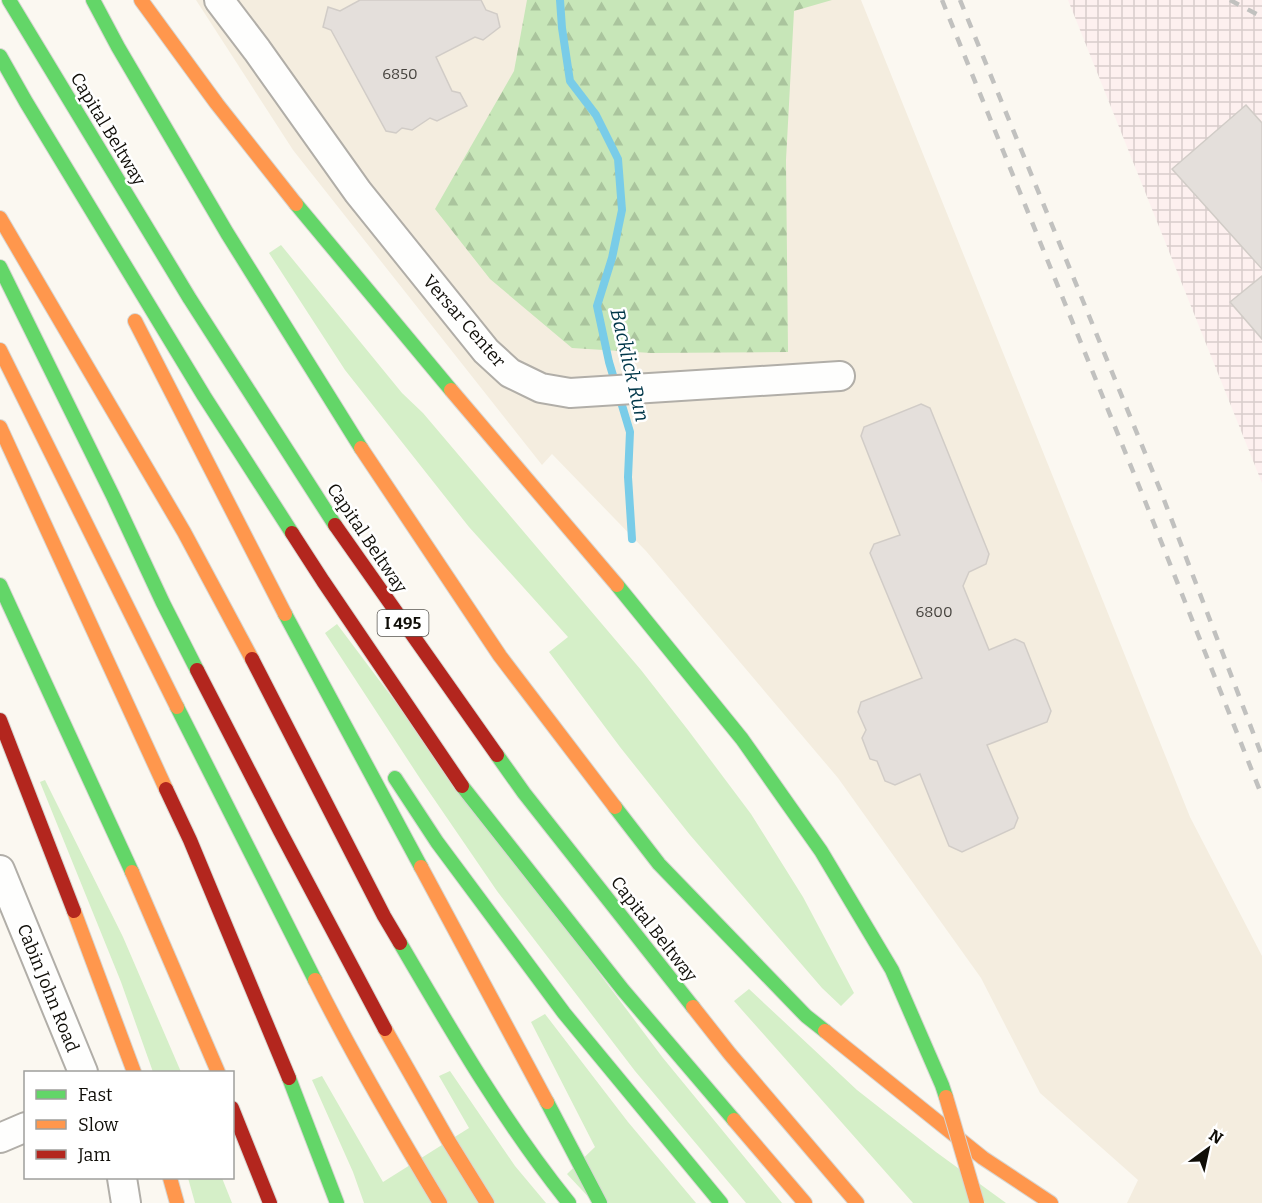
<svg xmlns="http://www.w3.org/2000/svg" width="1262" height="1203" font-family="Bitter,serif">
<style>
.built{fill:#f4eddf}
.industrial{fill:url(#industrial-grid)}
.grass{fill:#d5efc8}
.forest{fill:url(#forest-firs)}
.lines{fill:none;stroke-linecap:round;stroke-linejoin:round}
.stream{stroke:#79cce8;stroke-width:8}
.building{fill:#e4dfdb;stroke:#d1ccc7;stroke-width:1.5}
.street-casing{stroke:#b1aea8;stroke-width:32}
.fast-casing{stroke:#d7d6d2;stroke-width:16}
.slow-casing{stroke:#d7d6d2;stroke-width:16}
.jam-casing{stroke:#d7d6d2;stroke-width:16}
.street{stroke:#fefefd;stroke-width:28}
.fast{stroke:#63d668;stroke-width:14}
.slow{stroke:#ff974d;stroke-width:14}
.jam{stroke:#b3261e;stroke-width:14}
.rail{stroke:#c1c1bf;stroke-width:4.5;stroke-dasharray:10 10;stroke-linecap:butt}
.fast-bridge-casing{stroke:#d7d6d2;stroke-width:16;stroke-linecap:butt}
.slow-bridge-casing{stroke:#d7d6d2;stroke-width:16;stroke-linecap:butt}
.fast-bridge{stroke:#63d668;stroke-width:14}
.slow-bridge{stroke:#ff974d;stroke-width:14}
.labels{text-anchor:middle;stroke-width:5;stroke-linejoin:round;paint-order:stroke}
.number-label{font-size:15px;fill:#46433e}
.shield{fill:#fff;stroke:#585652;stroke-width:1.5}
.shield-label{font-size:16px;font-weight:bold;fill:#100e08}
.street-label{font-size:18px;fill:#100e08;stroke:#fff}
.water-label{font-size:20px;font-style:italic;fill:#003749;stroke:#fff}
</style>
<defs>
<pattern id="industrial-grid" width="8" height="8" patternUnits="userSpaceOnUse" patternTransform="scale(1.5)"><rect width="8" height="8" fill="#fdf0ef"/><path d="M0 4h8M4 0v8" fill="none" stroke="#d8cdcb"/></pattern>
<pattern id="forest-firs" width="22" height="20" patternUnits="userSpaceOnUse" patternTransform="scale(1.5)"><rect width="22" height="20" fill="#c7e6b8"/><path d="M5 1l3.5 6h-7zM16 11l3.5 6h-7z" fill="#aac49d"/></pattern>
</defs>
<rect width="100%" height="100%" fill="#fbf8f1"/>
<polygon class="built" points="196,0 861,0 1190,817 1262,956 1262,1203 1127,1203 1138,1180 1040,1093 981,978 838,778 646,551 552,454 542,465 293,150"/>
<polygon class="industrial" points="1068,0 1262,0 1262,483"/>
<g class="grass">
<polygon points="281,245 402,393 423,413 641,670 688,730 751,814 803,897 854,993 841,1006 822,988 690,835 620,747 549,652 568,637 469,527 345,370 269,253"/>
<polygon points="337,624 663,1058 782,1203 746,1203 635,1071 497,891 421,780 325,633"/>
<polygon points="45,780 123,937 181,1072 153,1072 121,982 40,782"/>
<polygon points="749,989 857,1090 936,1152 1006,1203 913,1203 734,1001"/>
<polygon points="545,1014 628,1122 696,1203 594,1203 567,1174 595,1147 531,1022"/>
<polygon points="450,1071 515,1166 546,1203 364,1203 353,1172 312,1080 322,1076 383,1182 469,1128 439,1076"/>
<polygon points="188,1178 222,1178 232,1203 195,1203"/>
</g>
<polygon class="forest" points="527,0 832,0 794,11 786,160 788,352 651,353 572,348 490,279 435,209 514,71"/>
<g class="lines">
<polyline class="stream" points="560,0 562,28 570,81 596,115 618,159 622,210 612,258 597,306 609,362 630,432 628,477 632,539"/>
</g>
<g class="building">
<polygon points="360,0 481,0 486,10 497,14 500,27 483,40 475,37 436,57 452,91 460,93 467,106 437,121 430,118 412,130 402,128 396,133 386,131 331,30 323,27 328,7 340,11"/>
<polygon points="1246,105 1262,123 1262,269 1172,169"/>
<polygon points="1262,276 1262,339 1230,302"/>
<polygon points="921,404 930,408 989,554 986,564 969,572 963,586 989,650 1015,639 1024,643 1051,711 1047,722 987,745 1018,818 1014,828 962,852 949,846 920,774 895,785 885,781 877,761 870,759 862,738 866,730 858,712 861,702 922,678 870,553 874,544 900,535 861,436 864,427"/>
</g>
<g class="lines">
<defs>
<g id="street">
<polyline points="219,0 257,50 358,192 486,351 510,373 541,388 570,393 840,376"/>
<polyline points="0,870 83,1072"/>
<polyline points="0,1138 26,1127"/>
<polyline points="122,1178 126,1203"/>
</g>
<g id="fast">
<polyline points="9,0 190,299 335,525"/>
<polyline points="93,0 118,47 227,233 361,448"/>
<polyline points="0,56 26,102 204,396 292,533"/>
<polyline points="296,204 451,390"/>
<polyline points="0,267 113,496 163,603 197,670"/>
<polyline points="0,585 132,872"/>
<polyline points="285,614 421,867"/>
<polyline points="177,707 315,980"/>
<polyline points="497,755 524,793 693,1007"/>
<polyline points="395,778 437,842 564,1013 721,1203"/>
<polyline points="462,786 623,990 734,1120"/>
<polyline points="615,807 659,864 806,1016 825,1031"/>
<path d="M400 943C452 1032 504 1122 569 1203"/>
<polyline points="289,1078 337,1203"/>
<polyline points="547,1102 600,1203"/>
</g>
<g id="slow">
<polyline points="141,0 217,104 296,204"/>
<polyline points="0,218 184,532 252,659"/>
<polyline points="135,321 285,614"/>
<polyline points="0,350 177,707"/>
<polyline points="0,427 166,789"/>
<polyline points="361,448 500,656 615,807"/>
<polyline points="421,867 547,1102"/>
<polyline points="132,872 218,1072"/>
<polyline points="74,911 134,1072"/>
<path d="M315 980C353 1056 396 1130 440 1203"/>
<polyline points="693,1007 730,1054 857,1203"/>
<polyline points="385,1029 448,1140 487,1203"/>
<polyline points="825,1031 983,1158 1051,1203"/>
<polyline points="734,1120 805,1203"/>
<polyline points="170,1178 177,1203"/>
</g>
<g id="jam">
<polyline points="335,525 497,755"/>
<polyline points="292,533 323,581 462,786"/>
<polyline points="252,659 384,916 400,943"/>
<polyline points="197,670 280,831 385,1029"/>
<polyline points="0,720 74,911"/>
<polyline points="166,789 190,840 289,1078"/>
<polyline points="232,1108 270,1203"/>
</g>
</defs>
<use href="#street" class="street-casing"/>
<use href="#fast" class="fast-casing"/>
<use href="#slow" class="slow-casing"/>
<use href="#jam" class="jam-casing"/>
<use href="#street" class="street"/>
<use href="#fast" class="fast"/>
<use href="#slow" class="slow"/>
<use href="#jam" class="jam"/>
<g class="rail">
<polyline points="942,0 1145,501 1262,796"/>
<polyline points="960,0 1161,492 1262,756"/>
<polyline points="1230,0 1262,17"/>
</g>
<defs>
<polyline id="fast-bridge" points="617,585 742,739 821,851 892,970 942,1085 946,1097"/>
<g id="slow-bridge">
<polyline points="451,390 617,585"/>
<polyline points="946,1097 977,1203"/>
</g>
</defs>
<use href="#fast-bridge" class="fast-bridge-casing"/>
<use href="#slow-bridge" class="slow-bridge-casing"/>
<use href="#fast-bridge" class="fast-bridge"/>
<use href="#slow-bridge" class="slow-bridge"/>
</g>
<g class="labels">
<g class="number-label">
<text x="400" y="79">6850</text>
<text x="934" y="617">6800</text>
</g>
<rect class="shield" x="377.5" y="610" width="51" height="26" rx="4.5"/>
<g class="shield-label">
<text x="403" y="629">I 495</text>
</g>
<g class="street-label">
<text transform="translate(108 129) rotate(59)" y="6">Capital Beltway</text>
<text transform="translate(464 321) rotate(49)" y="6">Versar Center</text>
<text transform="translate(367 538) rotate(56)" y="6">Capital Beltway</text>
<text transform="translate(654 929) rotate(52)" y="6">Capital Beltway</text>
<text transform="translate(48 988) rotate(68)" y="6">Cabin John Road</text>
</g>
<g class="water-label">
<text transform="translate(630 365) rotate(77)" y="7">Backlick Run</text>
</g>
</g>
<rect x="24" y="1071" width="210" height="108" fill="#ffffff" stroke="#9f9f9c" stroke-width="1.5"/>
<rect x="36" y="1090" width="30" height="9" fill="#63d668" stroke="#9f9f9c" stroke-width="1.5"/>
<text x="78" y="1101" font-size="18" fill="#100e08">Fast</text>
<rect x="36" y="1120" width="30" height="9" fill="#ff974d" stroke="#9f9f9c" stroke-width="1.5"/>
<text x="78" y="1131" font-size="18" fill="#100e08">Slow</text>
<rect x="36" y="1150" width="30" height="9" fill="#b3261e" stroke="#9f9f9c" stroke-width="1.5"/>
<text x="78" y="1161" font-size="18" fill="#100e08">Jam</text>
<g transform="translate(1208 1149) rotate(33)" stroke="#ffffff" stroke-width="4.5" paint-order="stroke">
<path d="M0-4.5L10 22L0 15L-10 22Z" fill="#100e08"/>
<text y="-9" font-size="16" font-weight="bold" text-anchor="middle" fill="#100e08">N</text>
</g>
</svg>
